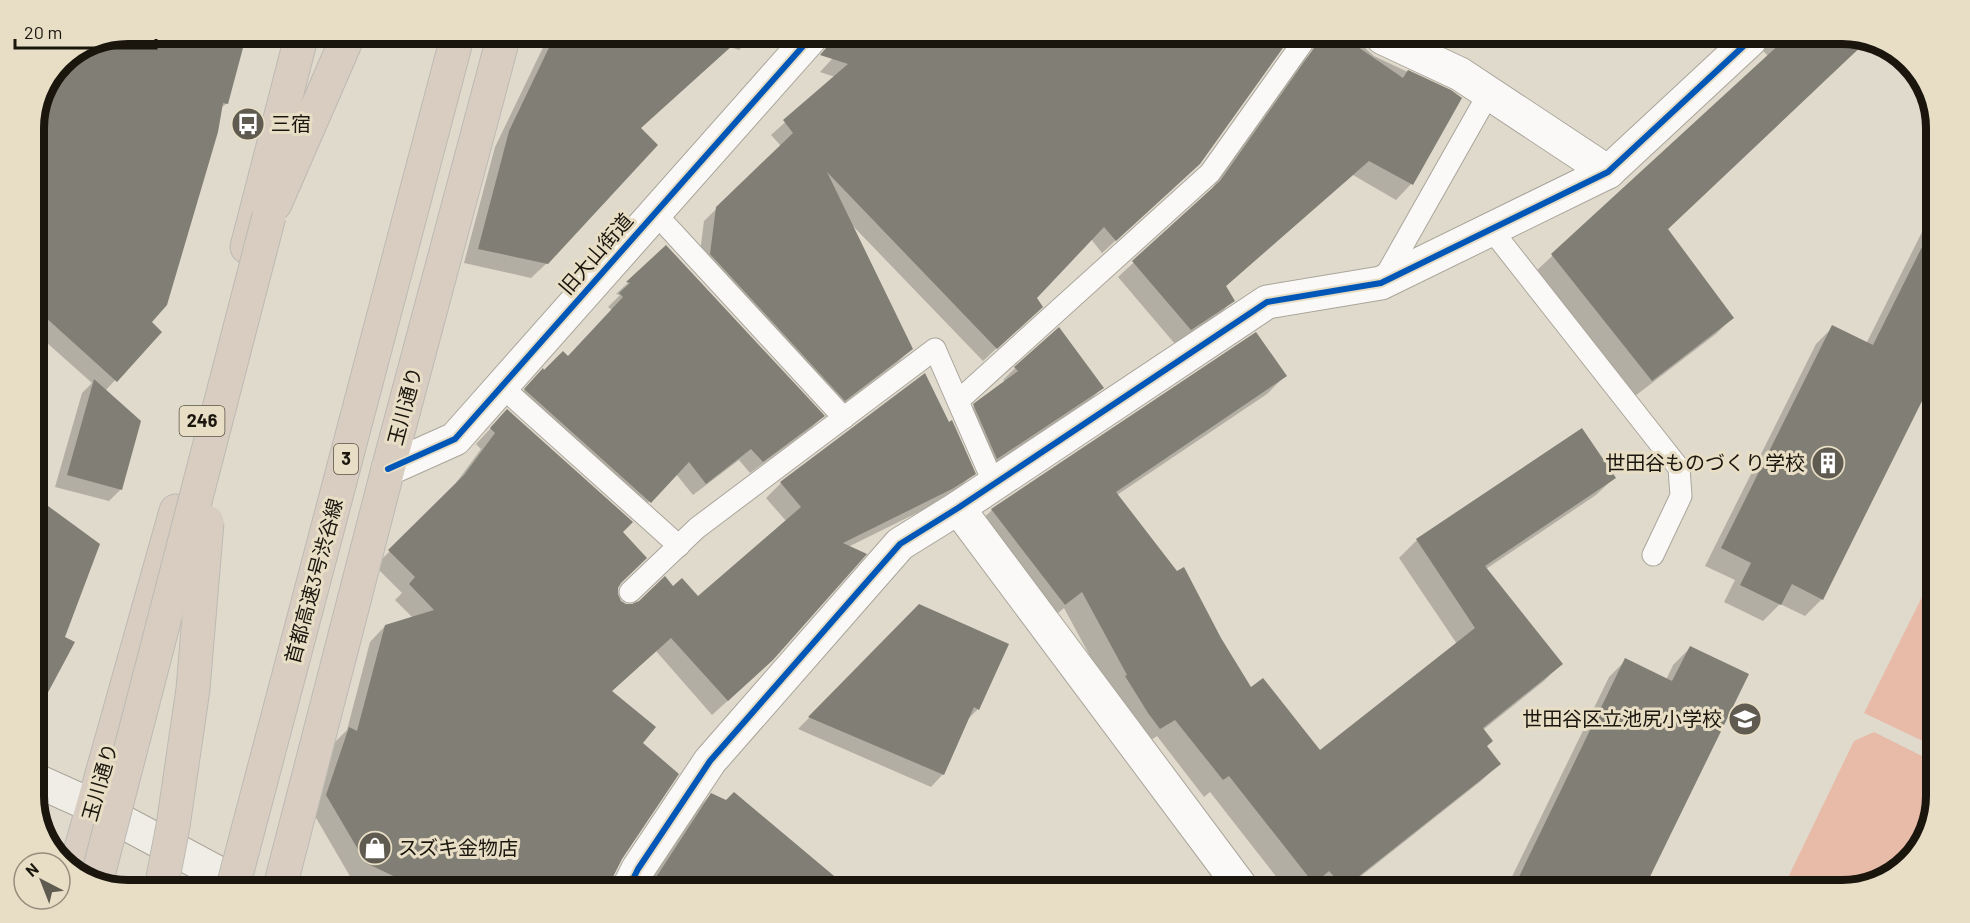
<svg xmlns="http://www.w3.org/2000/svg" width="1970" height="923" font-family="Barlow,'Noto Sans JP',sans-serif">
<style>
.green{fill:#e8baa8}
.shadow{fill:#0003}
.building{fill:#817f75}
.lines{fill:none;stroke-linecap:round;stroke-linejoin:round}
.lane-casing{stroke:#aaa59a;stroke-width:23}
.street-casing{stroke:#aaa59a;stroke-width:35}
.secondary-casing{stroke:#aaa59a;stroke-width:35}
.highway-casing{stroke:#bdbab4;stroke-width:35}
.lane{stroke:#faf9f8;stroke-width:21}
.street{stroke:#faf9f8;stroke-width:33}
.secondary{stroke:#f0ede7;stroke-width:33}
.highway{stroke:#d8cdc0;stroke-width:33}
.highway-bridge-casing{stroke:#bdbab4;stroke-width:35;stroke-linecap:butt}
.highway-bridge{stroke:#d8cdc0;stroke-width:33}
.cycleway-casing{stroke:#e8dec5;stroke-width:10}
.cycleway{stroke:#0057b8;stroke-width:6}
.labels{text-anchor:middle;stroke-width:6;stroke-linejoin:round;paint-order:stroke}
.shield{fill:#e8dec5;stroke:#585245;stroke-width:1.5}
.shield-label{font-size:18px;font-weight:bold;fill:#1a160e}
.poi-label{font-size:20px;fill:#1a160e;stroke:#e8dec5;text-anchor:start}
.street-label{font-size:20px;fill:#1a160e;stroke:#e8dec5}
.rim{fill:none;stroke:#1a160e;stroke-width:8}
</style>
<rect width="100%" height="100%" fill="#e0dacd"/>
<g class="green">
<polygon points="1932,577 1931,745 1864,713"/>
<polygon points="1874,732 1930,760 1930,832 1895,874 1843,890 1782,890 1854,741"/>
</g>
<g class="shadow">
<polygon points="127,33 246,33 227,103 220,109 150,322 160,332 105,391 121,489 109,501 55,487 82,393 92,383 37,334 33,338 33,121 61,60"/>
<polygon points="549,35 754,36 739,50 730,47 640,128 547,263 531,278 464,263 495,147"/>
<polygon points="853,36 1152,37 1289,38 1199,164 1102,253 1091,239 1035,298 1028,319 983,361 851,224 911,349 898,362 831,413 698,268 704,221 781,146 771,135 835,77 820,72"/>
<polygon points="1390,38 1437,38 1423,53"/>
<polygon points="1753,40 1862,40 1813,92 1667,230 1732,318 1716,334 1635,396 1536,271 1768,56"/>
<polygon points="1364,41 1366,49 1374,56 1450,92 1460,99 1411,184 1396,200 1353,175 1225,287 1233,300 1218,316 1175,344 1118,277 1208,194 1301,63 1316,48 1357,48"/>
<polygon points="1936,204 1934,375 1822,599 1805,616 1780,604 1763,621 1724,602 1735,580 1705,566 1816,344 1833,327 1866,344"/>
<polygon points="666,247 823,416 811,428 750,473 739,460 693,495 676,474 637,514 513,402 531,383 568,357 612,310 608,307 620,295 616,294"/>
<polygon points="1015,368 1102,388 1090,400 985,470 962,417 975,405 1006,382 1003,380"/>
<polygon points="1285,376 1267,394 1117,495 1220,639 1251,689 1319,752 1457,644 1399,558 1417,540 1614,478 1596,495 1486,569 1561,664 1544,681 1483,730 1486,747 1499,764 1481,781 1346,888 1285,888 1210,792 1204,797 1157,736 1142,746 1110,693 1064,608 1047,622 974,527 992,510"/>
<polygon points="507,411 621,532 616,596 620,602 625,605 633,606 673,588 698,598 787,522 766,498 781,483 974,473 959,488 935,504 848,547 756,675 712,715 656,651 611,692 641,743 621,858 612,876 610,885 364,884 351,878 312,811 334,743 347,730 370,642 385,626 413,618 395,600 402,593 375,566 450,491 481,449 476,444"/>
<polygon points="920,605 978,709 967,720 943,774 931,787 798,729"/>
<polygon points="1690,648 1747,675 1643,889 1506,889 1609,677 1626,660 1666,680 1673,665"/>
<polygon points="712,794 808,886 647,885 697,809"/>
</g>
<g class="building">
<polygon points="128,33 247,33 228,104 223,103 218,132 167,305 152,322 162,332 117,382 33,306 33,121 61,60"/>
<polygon points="555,35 743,36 641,128 658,145 548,264 478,249 509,131"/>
<polygon points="830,36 929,36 1290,38 1200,164 1116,241 1104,227 1037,298 1043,307 997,349 827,172 913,349 845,401 710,254 716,207 793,133 783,120 848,64 820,55 826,48"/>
<polygon points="1319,38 1345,38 1403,78 1408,70 1451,90 1462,98 1413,185 1369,161 1226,286 1235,301 1191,330 1132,261 1220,181 1316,45"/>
<polygon points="1784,40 1868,40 1668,229 1734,318 1652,381 1551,254"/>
<polygon points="1936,219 1934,377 1823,600 1792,584 1781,605 1740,585 1751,563 1721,548 1832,325 1873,345"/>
<polygon points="666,245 825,416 763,462 751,449 706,484 689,462 651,503 524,389 543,368 544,370 563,351 568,356 623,297 619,293 630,283 626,282"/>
<polygon points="1059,327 1104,388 997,459 973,404 1018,371 1014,367"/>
<polygon points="1256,332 1287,376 1116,492 1177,571 1184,567 1221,638 1251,687 1263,678 1320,750 1475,628 1416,539 1582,428 1616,478 1485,566 1563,664 1483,728 1493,741 1487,746 1501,764 1344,888 1329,871 1314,884 1229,776 1223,780 1175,720 1160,729 1148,713 1125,676 1127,675 1082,592 1065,605 991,509"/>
<polygon points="925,373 949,422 952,420 976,474 952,489 843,543 867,554 773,660 728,701 671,638 612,691 656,727 643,743 679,774 622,859 613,877 611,885 410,884 366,863 326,795 349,727 357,731 385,625 434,610 409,584 415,577 388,550 464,475 495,433 490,428 507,409 633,522 623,532 647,558 621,583 618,588 618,594 621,601 626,604 632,604 639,601 665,576 673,586 682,578 698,596 801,507 780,482"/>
<polygon points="94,379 141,421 122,490 67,475"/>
<polygon points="33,495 100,544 65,637 75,642 37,713 33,717"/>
<polygon points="919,604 1009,644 979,710 974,707 944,775 808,717"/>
<polygon points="1690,646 1749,674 1644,889 1513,889 1625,658 1672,681"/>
<polygon points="734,792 846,886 651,885 711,793 726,800"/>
</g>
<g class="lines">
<defs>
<g id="lane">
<polyline points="655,213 844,418"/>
<polyline points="1491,229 1679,468 1681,496 1653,555"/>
<polyline points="1382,282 1489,93"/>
<polyline points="501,386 679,546"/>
<polyline points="958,401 1210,173 1306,38"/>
<polyline points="630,592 697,528 935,349 994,484"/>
</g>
<g id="street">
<polyline points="1383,38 1460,74 1608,172"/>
<polyline points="388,469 455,439 812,36"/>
<polyline points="958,508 1241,887"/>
<polyline points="630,885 638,869 710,761 900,544 958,508 1267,302 1381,283 1608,172 1750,40"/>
</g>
<polyline id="secondary" points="33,779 93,806 237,883"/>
<g id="highway">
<polyline points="275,204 349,34"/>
<polyline points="247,247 302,34"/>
<polyline points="75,870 176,511"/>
<polyline points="281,883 388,469 504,35"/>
</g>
</defs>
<use href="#lane" class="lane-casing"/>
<use href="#street" class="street-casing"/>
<use href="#secondary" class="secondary-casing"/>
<use href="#highway" class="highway-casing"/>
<use href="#lane" class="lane"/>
<use href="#street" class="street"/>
<use href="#secondary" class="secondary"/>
<use href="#highway" class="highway"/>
<defs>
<g id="highway-bridge">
<polyline points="96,883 269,216"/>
<polyline points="162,883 173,826 193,689 207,522"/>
<polyline points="234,883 458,34"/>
</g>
</defs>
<use href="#highway-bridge" class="highway-bridge-casing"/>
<use href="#highway-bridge" class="highway-bridge"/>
<defs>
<g id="cycleway">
<polyline points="388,469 455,439 812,36"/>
<polyline points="630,885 638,869 710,761 900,544 958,508 1267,302 1381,283 1608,172 1750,40"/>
</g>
</defs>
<use href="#cycleway" class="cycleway-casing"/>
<use href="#cycleway" class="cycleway"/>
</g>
<defs>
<symbol id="bus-disc" viewBox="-11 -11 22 22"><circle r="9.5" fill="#5f5b51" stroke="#e8dec5"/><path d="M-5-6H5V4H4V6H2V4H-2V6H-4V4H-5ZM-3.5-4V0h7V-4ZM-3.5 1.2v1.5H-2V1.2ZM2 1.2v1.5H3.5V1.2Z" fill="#fff"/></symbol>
<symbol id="building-disc" viewBox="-11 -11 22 22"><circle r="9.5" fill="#5f5b51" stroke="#e8dec5"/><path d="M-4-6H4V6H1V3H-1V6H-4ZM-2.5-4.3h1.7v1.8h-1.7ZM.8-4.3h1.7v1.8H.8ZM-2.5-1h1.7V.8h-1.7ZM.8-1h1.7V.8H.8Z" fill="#fff"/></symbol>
<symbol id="school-disc" viewBox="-11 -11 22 22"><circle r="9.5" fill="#5f5b51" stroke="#e8dec5"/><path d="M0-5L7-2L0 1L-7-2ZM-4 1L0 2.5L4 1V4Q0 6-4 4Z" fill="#fff"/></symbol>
<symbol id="shop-disc" viewBox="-11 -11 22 22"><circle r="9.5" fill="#5f5b51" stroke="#e8dec5"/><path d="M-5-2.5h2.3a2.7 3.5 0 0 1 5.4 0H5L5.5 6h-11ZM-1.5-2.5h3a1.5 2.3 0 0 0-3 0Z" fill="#fff"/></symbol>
</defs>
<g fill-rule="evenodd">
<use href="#bus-disc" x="229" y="105" width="38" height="38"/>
<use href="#building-disc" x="1809" y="444" width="38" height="38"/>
<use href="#school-disc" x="1726" y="700" width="38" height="38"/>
<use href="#shop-disc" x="356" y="829" width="38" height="38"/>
</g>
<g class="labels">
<g class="shield">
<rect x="179.5" y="406" width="45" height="30" rx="4.5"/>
<rect x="334" y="444" width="24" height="30" rx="4.5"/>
</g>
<g class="shield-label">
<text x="202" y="427">246</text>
<text x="346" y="465">3</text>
</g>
<g class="poi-label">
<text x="271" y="131">三宿</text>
<text x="1805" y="470" text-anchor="end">世田谷ものづくり学校</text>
<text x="1722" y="726" text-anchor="end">世田谷区立池尻小学校</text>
<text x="398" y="855">スズキ金物店</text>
</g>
<g class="street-label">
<text transform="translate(596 254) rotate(-49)" y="7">旧大山街道</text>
<text transform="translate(405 406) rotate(-75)" y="7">玉川通り</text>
<text transform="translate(314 581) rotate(-75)" y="7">首都高速3号渋谷線</text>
<text transform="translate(100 782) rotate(-74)" y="7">玉川通り</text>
</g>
</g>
<path d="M0 0H1970V923H0ZM128 44H1842A84 84 0 0 1 1926 128V796A84 84 0 0 1 1842 880H128A84 84 0 0 1 44 796V128A84 84 0 0 1 128 44Z" fill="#e8dec5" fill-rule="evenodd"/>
<path class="rim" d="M128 44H1842A84 84 0 0 1 1926 128V796A84 84 0 0 1 1842 880H128A84 84 0 0 1 44 796V128A84 84 0 0 1 128 44Z"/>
<g transform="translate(42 881) rotate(318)"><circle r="28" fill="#e8dec5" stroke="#968e7c" stroke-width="1.5"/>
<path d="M0-4.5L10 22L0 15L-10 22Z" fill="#5f5b51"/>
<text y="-9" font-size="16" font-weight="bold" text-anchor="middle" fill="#1a160e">N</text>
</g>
<path d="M15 39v9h141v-9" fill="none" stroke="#1a160e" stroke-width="3"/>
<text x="24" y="39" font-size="18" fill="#1a160e" stroke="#e8dec5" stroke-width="4.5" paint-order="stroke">20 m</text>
</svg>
